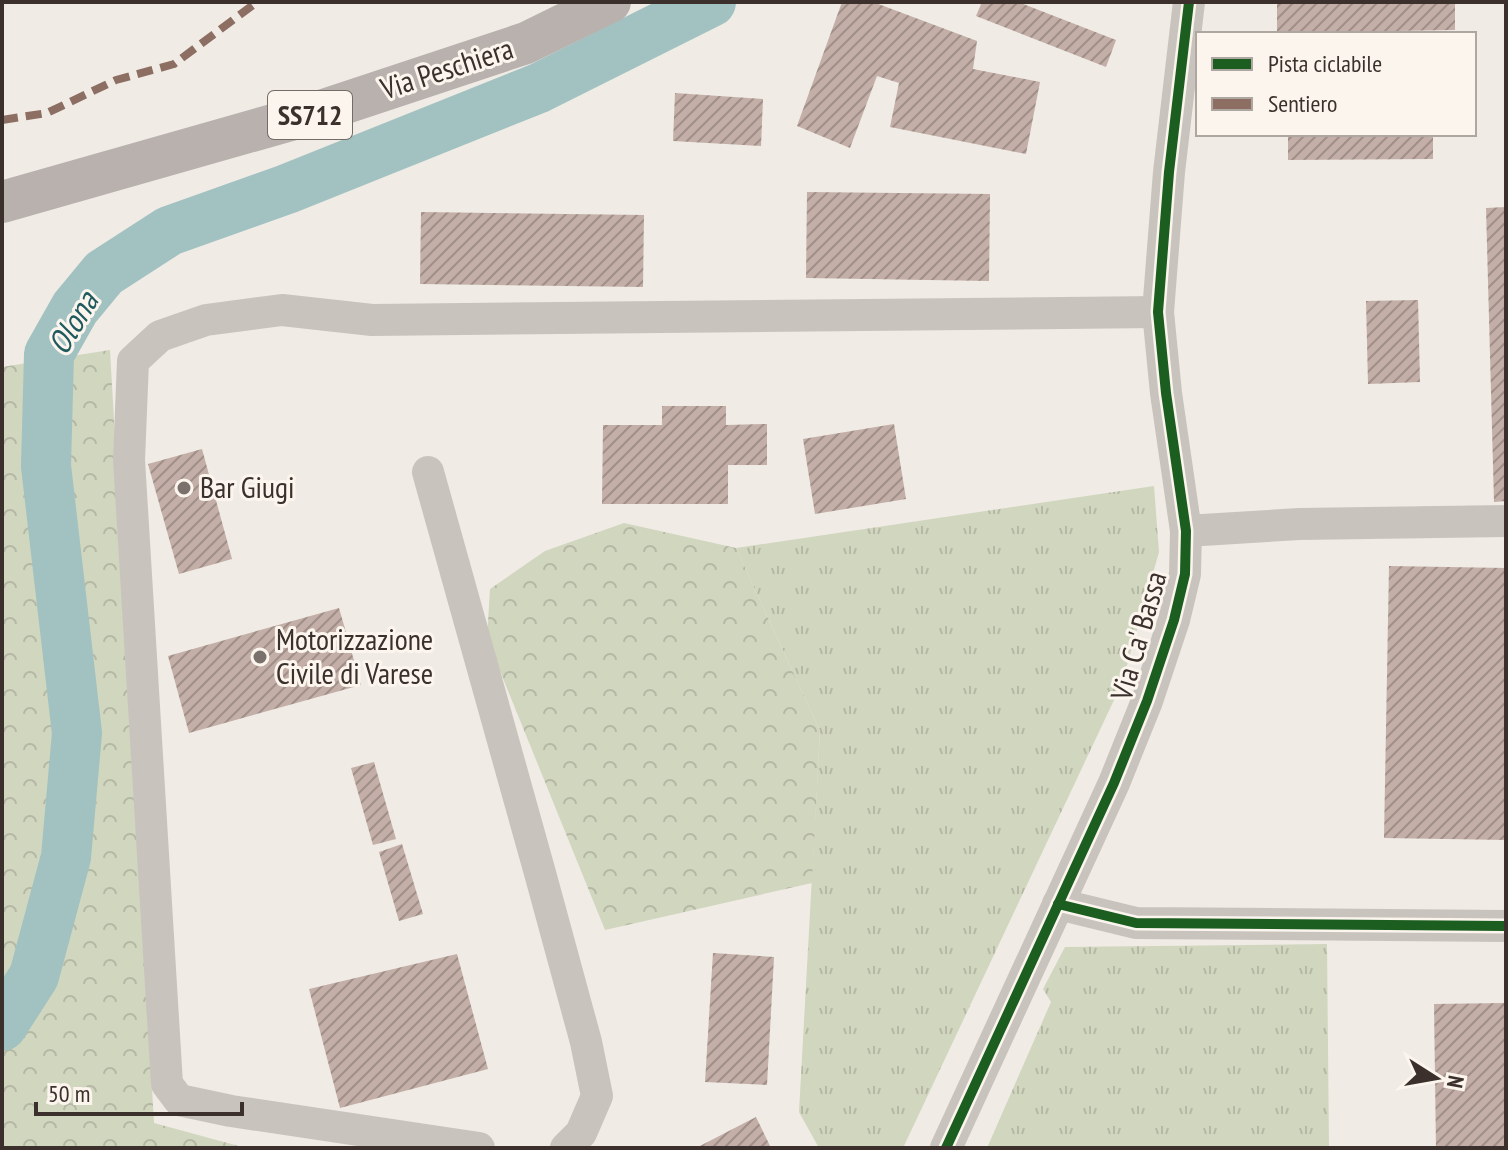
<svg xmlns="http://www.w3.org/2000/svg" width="1508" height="1150" font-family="'PT Sans Narrow',sans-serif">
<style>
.grass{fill:url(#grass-tufts)}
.forest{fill:url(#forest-crowns)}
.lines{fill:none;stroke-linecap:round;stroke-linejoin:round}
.river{stroke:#a1c2c1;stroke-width:50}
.building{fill:url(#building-hatch)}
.minor{stroke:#c9c3be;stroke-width:32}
.major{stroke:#b8b1ad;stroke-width:42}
.quiet{stroke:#8d6e63;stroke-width:8;stroke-dasharray:16 8;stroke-linecap:butt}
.cycleway-casing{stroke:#fbf5ee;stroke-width:15}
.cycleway{stroke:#1b5e20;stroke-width:10}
.poi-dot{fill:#7a716c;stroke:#fbf5ee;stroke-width:3}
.labels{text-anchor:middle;stroke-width:6;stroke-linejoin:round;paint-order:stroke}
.shield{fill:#fbf5ee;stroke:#756b66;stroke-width:2}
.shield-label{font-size:28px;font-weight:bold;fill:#3b302b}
.street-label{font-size:30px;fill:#3b302b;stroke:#fbf5ee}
.poi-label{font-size:30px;fill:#3b302b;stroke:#fbf5ee;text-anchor:start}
.water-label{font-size:32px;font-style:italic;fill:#1f5a5e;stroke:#fbf5ee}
</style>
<defs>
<pattern id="grass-tufts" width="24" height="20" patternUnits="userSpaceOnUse" patternTransform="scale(2)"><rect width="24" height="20" fill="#d1d6bf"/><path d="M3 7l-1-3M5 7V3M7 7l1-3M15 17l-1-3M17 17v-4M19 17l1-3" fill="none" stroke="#b4b8a4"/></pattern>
<pattern id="forest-crowns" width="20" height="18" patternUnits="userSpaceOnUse" patternTransform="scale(2)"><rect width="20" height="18" fill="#d1d6bf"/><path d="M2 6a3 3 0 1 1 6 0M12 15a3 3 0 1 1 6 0" fill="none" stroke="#b4b8a4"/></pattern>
<pattern id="building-hatch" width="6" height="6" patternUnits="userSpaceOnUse" patternTransform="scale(2)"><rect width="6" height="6" fill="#c3afa7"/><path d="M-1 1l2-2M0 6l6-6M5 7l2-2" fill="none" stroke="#a08f88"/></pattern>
</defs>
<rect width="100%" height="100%" fill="#f0ebe5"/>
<g class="grass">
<polygon points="1154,486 1159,552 1122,683 903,1148 819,1148 799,1112 820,731 736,548"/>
<polygon points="1327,944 1329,1148 987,1148 1051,1002 1043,989 1065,947"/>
</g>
<g class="forest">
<polygon points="110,350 154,1123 246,1148 2,1148 2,367"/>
<polygon points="624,523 736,548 820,731 812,883 605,930 487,639 490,589 545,551"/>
</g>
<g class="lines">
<polyline class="river" points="2,1026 34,976 66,857 77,733 46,466 49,354 75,308 104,273 169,231 287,189 539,88 711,2"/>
</g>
<g class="building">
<polygon points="842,2 873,2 977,41 973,69 1040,82 1026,154 890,127 899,83 877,76 850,148 797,126"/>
<polygon points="982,2 1018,2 1116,40 1106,67 976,16"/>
<polygon points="1277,2 1455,2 1455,30 1277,33"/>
<polygon points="675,93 763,99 761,146 673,141"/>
<polygon points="1288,134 1433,134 1433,159 1288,160"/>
<polygon points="807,192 990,194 989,281 806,278"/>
<polygon points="1506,207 1506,501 1494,502 1486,208"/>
<polygon points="421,212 644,215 643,287 420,284"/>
<polygon points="1418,300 1420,382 1368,384 1366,301"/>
<polygon points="662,406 726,406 726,425 767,424 767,465 728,465 728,504 602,504 603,425 662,425"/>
<polygon points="894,424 906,499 815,514 803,439"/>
<polygon points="202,449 232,559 179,574 148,464"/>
<polygon points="1389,566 1506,568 1506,840 1384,838"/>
<polygon points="339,608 361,685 189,733 168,656"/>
<polygon points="374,762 396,839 373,845 351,768"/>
<polygon points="402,844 423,914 399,921 379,852"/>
<polygon points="713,953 774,957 767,1085 705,1082"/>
<polygon points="457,954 488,1069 340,1108 309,989"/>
<polygon points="1506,1003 1506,1148 1436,1148 1434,1004"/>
<polygon points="756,1117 771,1148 696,1148"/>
</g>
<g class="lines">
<g class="minor">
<polyline points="428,472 540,873 586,1042 597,1096 581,1133 566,1148"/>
<polyline points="1186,531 1299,524 1506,521"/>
<polyline points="1058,904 1136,923 1506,926"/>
<polyline points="479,1148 231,1111 179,1100 167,1084 129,460 133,361 160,336 206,320 282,310 372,320 1158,312"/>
<polyline points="946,1148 1114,783 1147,701 1174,620 1185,574 1186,531 1166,393 1158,312 1169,172 1189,2"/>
</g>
<polyline class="major" points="2,202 315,113 526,43 610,2"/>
<polyline class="quiet" points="2,120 47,113 116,80 174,64 257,2"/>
<defs>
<g id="cycleway">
<polyline points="1058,904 1136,923 1506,926"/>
<polyline points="946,1148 1114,783 1147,701 1174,620 1185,574 1186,531 1166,393 1158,312 1169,172 1189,2"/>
</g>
</defs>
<use href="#cycleway" class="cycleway-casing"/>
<use href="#cycleway" class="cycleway"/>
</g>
<g class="poi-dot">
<circle cx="184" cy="488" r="8"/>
<circle cx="260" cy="657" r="8"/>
</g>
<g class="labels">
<rect class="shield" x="268" y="91" width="84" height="48" rx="6"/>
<g class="shield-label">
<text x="310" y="125">SS712</text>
</g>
<g class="street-label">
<text transform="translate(447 69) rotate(-18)" y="10">Via Peschiera</text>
<text transform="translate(1139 636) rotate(-74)" y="10">Via Ca' Bassa</text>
</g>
<g class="poi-label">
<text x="200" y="498">Bar Giugi</text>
<text x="276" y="650">Motorizzazione<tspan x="276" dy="34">Civile di Varese</tspan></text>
</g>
<g class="water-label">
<text transform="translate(73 323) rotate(-59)" y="11">Olona</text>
</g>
</g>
<rect width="1508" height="1150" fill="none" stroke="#3b302b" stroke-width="8"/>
<rect x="1196" y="32" width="280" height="104" fill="#fbf5ee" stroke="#aea6a0" stroke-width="2"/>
<rect x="1212" y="58" width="40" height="12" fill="#1b5e20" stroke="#aea6a0" stroke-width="2"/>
<text x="1268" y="72" font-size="24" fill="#3b302b">Pista ciclabile</text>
<rect x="1212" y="98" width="40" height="12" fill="#8d6e63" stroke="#aea6a0" stroke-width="2"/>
<text x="1268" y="112" font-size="24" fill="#3b302b">Sentiero</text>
<g transform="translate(1436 1078) rotate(101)" stroke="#fbf5ee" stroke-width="6" paint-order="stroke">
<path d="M0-6L14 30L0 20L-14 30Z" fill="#3b302b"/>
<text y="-12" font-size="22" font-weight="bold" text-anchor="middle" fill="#3b302b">N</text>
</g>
<path d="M36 1102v12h206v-12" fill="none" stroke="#3b302b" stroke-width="4"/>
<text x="48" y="1102" font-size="24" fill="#3b302b" stroke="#fbf5ee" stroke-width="6" paint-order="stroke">50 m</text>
</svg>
